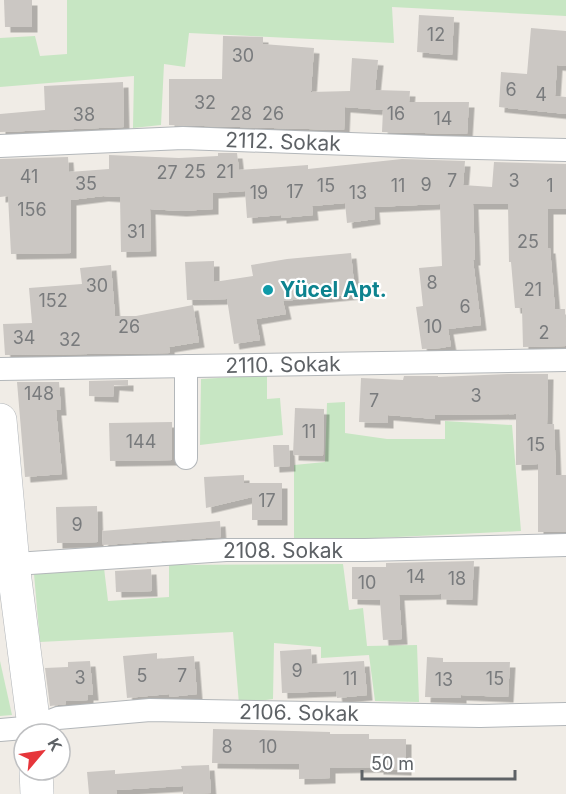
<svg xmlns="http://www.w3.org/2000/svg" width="566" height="794" font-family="Inter,sans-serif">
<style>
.green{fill:#c7e6c3}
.building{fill:#cbc7c3;filter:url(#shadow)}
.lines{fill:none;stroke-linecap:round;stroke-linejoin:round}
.street-casing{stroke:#b3b7ba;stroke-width:24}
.secondary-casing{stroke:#b2b6ba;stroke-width:34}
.street{stroke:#fff;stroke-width:22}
.secondary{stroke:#fff;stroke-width:33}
.culture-dot{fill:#0f9aa8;stroke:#fff;stroke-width:2}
.labels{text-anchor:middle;stroke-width:4.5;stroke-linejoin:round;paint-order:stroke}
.number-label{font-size:18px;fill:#797b7d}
.street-label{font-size:21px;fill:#5e6266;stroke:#fff}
.culture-label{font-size:21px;font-weight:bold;fill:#0d838f;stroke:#fff;text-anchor:start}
</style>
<defs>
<filter id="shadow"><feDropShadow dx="5.5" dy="5.5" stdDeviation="0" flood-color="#0004"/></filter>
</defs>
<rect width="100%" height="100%" fill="#f0ece6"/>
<g class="green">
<polygon points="67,0 566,0 566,16 392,7 394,43 189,33 185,67 164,64 161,125 133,128 134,76 0,87 0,38 35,36 40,56 67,54"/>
<polygon points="267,375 267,399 280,398 283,435 200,445 201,379"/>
<polygon points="345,402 345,433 387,439 445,439 445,421 512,425 521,531 294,542 294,465 325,462 327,403"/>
<polygon points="343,564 349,610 363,608 367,646 417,645 419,702 375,701 369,655 321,658 321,647 274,643 273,699 239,704 233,632 40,642 34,574 104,568 108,601 169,597 169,565"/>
<polygon points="0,661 12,715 0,716"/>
</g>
<g class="building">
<polygon points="4,0 32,0 32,27 5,27"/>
<polygon points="419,15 454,17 452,55 417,52"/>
<polygon points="531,28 566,31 566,66 557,65 555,96 566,97 566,114 499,107 501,72 527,74"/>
<polygon points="223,36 263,37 263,44 314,48 311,92 350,91 352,58 378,60 375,90 410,91 409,102 469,102 467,134 382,132 383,110 345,107 344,130 169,125 169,79 222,79"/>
<polygon points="123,82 124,127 0,132 0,114 45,110 44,86"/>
<polygon points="218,153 237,153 239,170 308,165 308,169 402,159 465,161 463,185 492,187 494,162 566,164 566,209 548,209 548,248 550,248 555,309 565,309 566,346 523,347 522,308 515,308 511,262 509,262 508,204 473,204 475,260 473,260 481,325 448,329 451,346 441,348 422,349 416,307 423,306 419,268 442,266 440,204 374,207 375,219 347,223 345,203 312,206 313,215 281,218 281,215 247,218 245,191 213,193 213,209 181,211 150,209 151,251 121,252 120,197 103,196 71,200 71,253 11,254 8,196 0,197 0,159 68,157 69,172 109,169 109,155 179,158 218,156"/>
<polygon points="351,253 355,294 283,301 286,314 256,319 260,340 234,344 227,299 187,300 185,262 214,261 214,282 253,276 251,265 287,259"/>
<polygon points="111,265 115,316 136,316 193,305 199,342 169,347 170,353 5,355 3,324 32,323 29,288 82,284 80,268"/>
<polygon points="508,374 548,374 547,424 554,424 556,475 566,475 566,532 538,532 538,464 516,465 516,414 435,415 435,419 388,415 388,423 359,422 361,378 403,380 404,376 438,376 438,377"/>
<polygon points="128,380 128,386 114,385 113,397 89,396 89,381"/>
<polygon points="17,382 59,382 61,410 56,410 62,474 25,477"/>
<polygon points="295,408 324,409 323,456 293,455"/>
<polygon points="172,422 172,460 110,461 109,423"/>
<polygon points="273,445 289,445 290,466 274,467"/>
<polygon points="244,475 244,483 282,483 282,520 252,520 252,497 206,508 204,477"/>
<polygon points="97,506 98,542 57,543 56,507"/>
<polygon points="220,521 221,537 103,545 102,531"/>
<polygon points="474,561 472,600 441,599 441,594 399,595 402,639 383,640 380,600 352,599 352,567 386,567 386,563"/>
<polygon points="151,569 152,591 116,592 115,571"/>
<polygon points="311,649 312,664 364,661 367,695 337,698 336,691 282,693 280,651"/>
<polygon points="157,653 157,659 194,656 197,694 170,697 169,694 127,698 123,656"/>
<polygon points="427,657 443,658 443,662 510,662 508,697 461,695 461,698 425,697"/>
<polygon points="90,661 93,695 88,695 88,700 66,701 66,704 50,706 45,668 68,667 68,662"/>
<polygon points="213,729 330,732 330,734 369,734 369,739 406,739 406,770 378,769 378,767 330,768 330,778 299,779 299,764 212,763"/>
<polygon points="209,765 211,793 183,794 183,786 116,790 117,794 89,794 87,772 115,770 115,774 182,769 181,766"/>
</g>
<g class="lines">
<defs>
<g id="street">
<polyline points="0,146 183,138 432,147 566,150"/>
<polyline points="0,369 566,360"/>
<polyline points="186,458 186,366"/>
<polyline points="0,565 226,550 365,550 566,545"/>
<polyline points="0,730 35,727 58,718 150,710 480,716 566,714"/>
</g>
<g id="secondary">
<polyline points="0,420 13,564 35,734"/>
<polyline points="36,770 37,794"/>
</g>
</defs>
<use href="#street" class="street-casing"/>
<use href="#secondary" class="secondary-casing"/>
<use href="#street" class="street"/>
<use href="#secondary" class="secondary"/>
</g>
<circle class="culture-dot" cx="268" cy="290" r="6"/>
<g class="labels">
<g class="number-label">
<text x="436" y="41">12</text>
<text x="243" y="62">30</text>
<text x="511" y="96">6</text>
<text x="541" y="101">4</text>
<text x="205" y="109">32</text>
<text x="241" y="120">28</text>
<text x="273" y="120">26</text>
<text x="396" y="120">16</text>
<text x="84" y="121">38</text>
<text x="443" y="125">14</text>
<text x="195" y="178">25</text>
<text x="225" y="178">21</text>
<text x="167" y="179">27</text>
<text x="29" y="183">41</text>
<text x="452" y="187">7</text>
<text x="514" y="187">3</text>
<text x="86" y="190">35</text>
<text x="426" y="191">9</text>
<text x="326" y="192">15</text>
<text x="398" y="192">11</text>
<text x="550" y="192">1</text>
<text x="295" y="198">17</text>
<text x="259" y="199">19</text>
<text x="358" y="199">13</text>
<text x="32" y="216">156</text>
<text x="136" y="238">31</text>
<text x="528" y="248">25</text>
<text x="432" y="289">8</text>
<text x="97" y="292">30</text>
<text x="533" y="296">21</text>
<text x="53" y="307">152</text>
<text x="465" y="313">6</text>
<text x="129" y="333">26</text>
<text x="433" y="333">10</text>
<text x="544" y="339">2</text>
<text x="24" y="344">34</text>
<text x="70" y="346">32</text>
<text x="39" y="400">148</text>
<text x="476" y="402">3</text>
<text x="374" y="407">7</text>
<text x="309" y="438">11</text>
<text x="141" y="448">144</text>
<text x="536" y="451">15</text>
<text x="267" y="507">17</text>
<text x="77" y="531">9</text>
<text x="416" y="583">14</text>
<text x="457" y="585">18</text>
<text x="367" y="589">10</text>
<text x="297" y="677">9</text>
<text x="142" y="682">5</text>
<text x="182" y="682">7</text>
<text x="80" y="684">3</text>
<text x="350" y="685">11</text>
<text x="495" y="685">15</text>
<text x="444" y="686">13</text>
<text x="227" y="753">8</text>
<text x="268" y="753">10</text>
</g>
<g class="street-label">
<text transform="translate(283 142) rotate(2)" y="7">2112. Sokak</text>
<text transform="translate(283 365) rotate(-1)" y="7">2110. Sokak</text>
<text x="283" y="558">2108. Sokak</text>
<text transform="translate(299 713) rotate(1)" y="7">2106. Sokak</text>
</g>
<g class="culture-label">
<text x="280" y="297">Yücel Apt.</text>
</g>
</g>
<g transform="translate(42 752) rotate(61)"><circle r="28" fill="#ffffff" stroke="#bfc0c2" stroke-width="1.5"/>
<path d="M0-4.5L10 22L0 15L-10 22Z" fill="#e6363b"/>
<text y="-9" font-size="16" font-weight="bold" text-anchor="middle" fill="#5e6266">K</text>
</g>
<path d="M362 770v9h153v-9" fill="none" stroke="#5e6266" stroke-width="3"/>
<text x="371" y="770" font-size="18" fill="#5e6266" stroke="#ffffff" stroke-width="4.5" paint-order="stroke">50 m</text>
</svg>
